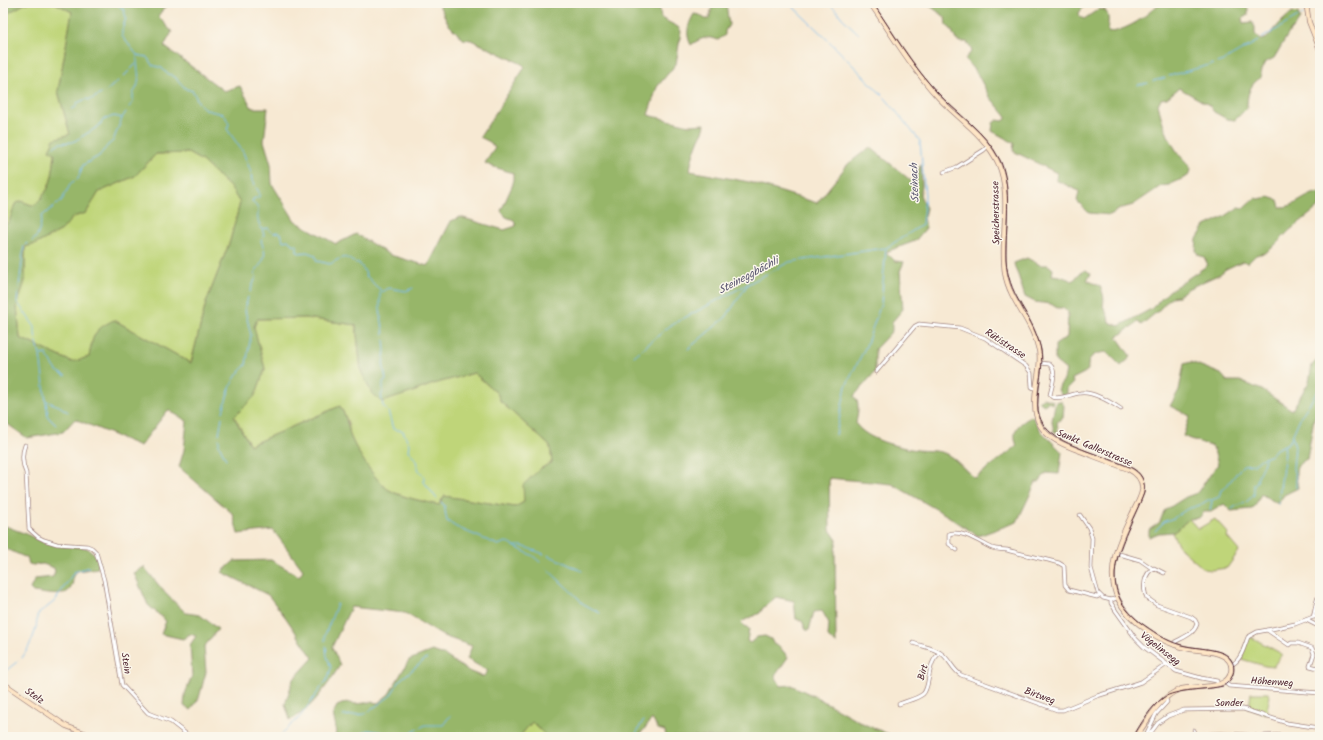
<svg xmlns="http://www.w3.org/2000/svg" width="1323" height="740" font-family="Kalam,sans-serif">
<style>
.green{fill:#bfd579;stroke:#847a52}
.forest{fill:#97b669;stroke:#706a4a;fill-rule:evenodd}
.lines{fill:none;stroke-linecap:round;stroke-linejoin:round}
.stream{stroke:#79bcef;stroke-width:1}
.street-casing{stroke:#a0847f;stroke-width:4.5}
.secondary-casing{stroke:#a0847f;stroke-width:5.5}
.street{stroke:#fff;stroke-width:3}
.secondary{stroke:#fee5c5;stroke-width:4}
.rail{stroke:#4a1f2b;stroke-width:1}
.labels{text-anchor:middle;stroke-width:3;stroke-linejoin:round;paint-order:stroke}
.street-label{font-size:10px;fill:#4a1f2b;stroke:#fbf7ec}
.water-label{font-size:11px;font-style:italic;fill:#5a5670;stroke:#fbf7ec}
</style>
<rect width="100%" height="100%" fill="#fbf7ec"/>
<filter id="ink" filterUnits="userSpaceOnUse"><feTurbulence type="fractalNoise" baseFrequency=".025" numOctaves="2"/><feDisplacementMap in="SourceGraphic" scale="8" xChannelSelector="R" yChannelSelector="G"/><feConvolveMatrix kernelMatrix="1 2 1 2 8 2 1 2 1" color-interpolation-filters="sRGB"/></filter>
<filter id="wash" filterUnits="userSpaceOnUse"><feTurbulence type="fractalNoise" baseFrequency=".012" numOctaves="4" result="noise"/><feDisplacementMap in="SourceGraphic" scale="16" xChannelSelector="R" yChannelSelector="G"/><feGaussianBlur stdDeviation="0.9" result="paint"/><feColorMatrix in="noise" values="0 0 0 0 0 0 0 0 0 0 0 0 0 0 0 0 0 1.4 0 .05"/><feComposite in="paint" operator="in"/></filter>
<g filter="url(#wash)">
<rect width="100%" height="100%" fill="#f7e9d3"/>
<g class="green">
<path d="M26 3H55L72 12 58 91 70 134 49 149 55 152C54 164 53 177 48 188 45 194 39 201 34 206L21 201 15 204 9 222 3 226V16Z"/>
<polygon points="188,153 202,161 230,187 240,203 230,241 206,303 191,363 114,320 93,339 89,357 72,362 20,338 17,306 25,281 25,247 36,244 62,230 73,217 86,213 99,192 135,176 156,154"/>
<path d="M305 318 356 325 361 371 382 401 410 393 433 384 474 373 497 393 501 402 550 446 552 462 540 469 524 502 515 507 444 496 439 505C423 501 404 498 389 490 375 482 356 451 350 435 349 431 349 427 348 423 346 417 343 412 340 406L250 445 234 416 255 396 265 369 254 327 257 319Z"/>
<polygon points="1189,519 1198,529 1215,519 1228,533 1227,537 1239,551 1227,568 1211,570 1204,569 1180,548 1172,533 1174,532"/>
<polygon points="1251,637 1282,654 1273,667 1265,666 1241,659 1248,640"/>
<polygon points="1251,693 1268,693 1270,696 1266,714 1249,708"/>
<polygon points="532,722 547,737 519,737"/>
</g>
<g class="forest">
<polygon points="3,3 26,3 3,16"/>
<path d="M55 3H168L158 16 172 32 164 46 224 91 240 86 252 108H268L264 141 271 164 272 184 295 221 336 244 356 234 390 255 428 266 451 221 460 217 504 230 516 226 514 220 506 217 501 211 513 184V173L491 166 485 163 495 148 490 142 480 137 525 67 522 64 471 40 463 39 449 25 438 3H659L661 18 678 27 681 31 676 64 657 87 648 115 689 125 705 124C705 130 701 134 699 139 695 149 691 160 690 171L749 182 817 203 848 164 870 147 915 184 919 167 921 165 922 186 920 195 926 208 924 217 926 228 915 241 886 252 895 261 904 262 900 271 903 309 892 322V331L875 349V372L854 396C861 403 857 415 856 424 867 440 898 447 917 450 925 451 936 450 944 453 955 457 965 471 975 478L1017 446C1011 429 1018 425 1032 416L1041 431 1062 452 1059 474 1046 473 1039 482H1036L1017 522 978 536 948 516 892 484 829 478 830 530 837 540 835 551 836 644 828 637 829 623 822 611 814 612 809 630H806L802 621 796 619 794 601 776 597 763 608 760 613 743 621 741 623 749 629 747 641 750 643 757 637 765 636 771 639 774 645H778L788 657 775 676 781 686 791 685 816 697 866 725 896 737H666L665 731 658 729 652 719 638 737H547L532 722 519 737H333L337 733 333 714 337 706 347 702C360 707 365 700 378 703L389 694 409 660 432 651 444 655 468 671 483 677 488 671 467 659 472 646 443 636 405 613 351 607 332 647 340 665C328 685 310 711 290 720L285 704 293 680 313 658 286 618 268 595 222 572 234 561 271 560 299 576 303 570 273 530 238 534 233 514 179 467 184 450 187 421 168 410 140 446 75 419 63 432 27 438 6 423 3 419V226L9 222 15 204 21 201 34 206C39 201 45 194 48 188 53 177 54 164 55 153L49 150 54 139 70 134 58 91 72 12ZM188 153 202 161 230 187 240 203 230 241 206 303 191 363 114 320C93 330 93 335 89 357L72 362 20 338 17 306 25 281V247L36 244 62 230 73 217 86 213 99 192 135 176 156 154ZM305 318 356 325 361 371 372 394 382 402 410 393 433 384 474 373 497 393 501 402 550 446 552 462 540 469 523 485 524 502 515 507 444 496 439 505C423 501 403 498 389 490 376 482 355 449 350 435 349 431 349 427 347 423 346 417 343 412 340 406L250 445 234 417 255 396 265 369 254 327 257 319Z"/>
<path d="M714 3H726L729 25 725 31V35L718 40C707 35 699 39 691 45 685 34 688 24 694 14L700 15 705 19H709L712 7Z"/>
<path d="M926 3H1086L1079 13 1080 17 1084 19 1099 9 1105 10C1112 21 1105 25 1109 33 1133 27 1142 19 1160 3H1245L1248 9V15L1242 18 1243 23 1252 22 1255 27V34L1261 40 1267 38 1281 22 1292 12 1298 13 1300 18 1298 23 1290 31 1274 58 1266 62 1262 70 1260 78C1249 85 1247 96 1247 108L1235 120 1227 119 1214 112 1209 105 1179 88 1167 98 1161 99 1158 104C1162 122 1167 137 1178 153 1182 159 1188 162 1191 170L1188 176 1169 185 1161 186 1133 205 1122 208 1110 215 1089 213 1077 201 1079 191 1056 180 1057 173 1013 151 1014 143 992 131 993 123 997 120 1003 121 1006 119V116L989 96 978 75 965 59 972 51 967 42H960L956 40 951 29 946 25 945 17Z"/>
<path d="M1320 192V206L1290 230 1272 248 1265 253 1256 255 1248 263 1243 261 1226 269 1220 274 1187 289 1178 296 1171 297 1157 312 1141 325 1138 322 1117 337 1131 357 1121 366 1107 352C1095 353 1087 356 1088 370L1084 373 1072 379 1073 383 1067 389V394L1062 396 1058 390 1060 385 1064 380 1066 370 1055 361V345L1067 337 1068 312 1064 308H1057L1051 304 1035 302 1025 297 1018 275 1015 268 1014 263 1027 258 1040 265H1048L1053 269 1052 275 1060 276 1073 281 1080 273 1086 270 1091 274 1087 280 1100 286C1103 293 1105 298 1103 306L1108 316 1109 322 1119 326 1151 309 1169 291 1208 265 1204 257 1198 255 1196 250 1197 239 1205 226 1224 217 1239 207 1244 208 1255 198 1258 199 1269 197 1278 200 1280 207C1295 208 1305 194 1320 192Z"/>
<path d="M1320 357V411L1314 418 1307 459C1292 466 1296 474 1298 488L1284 495 1278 504 1261 494 1255 506 1252 509 1231 511 1224 504 1211 512H1204L1199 518 1189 519 1174 532 1159 533 1149 537V530L1160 522 1164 511 1186 497 1197 493 1218 464 1213 447 1183 436 1190 416 1170 406 1179 390 1184 364 1191 362 1221 374 1227 381H1240L1262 390 1292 410 1309 382 1312 365Z"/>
<polygon points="1043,398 1053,401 1052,404 1048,402 1044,405 1038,401"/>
<polygon points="1058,401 1062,402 1064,406 1063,417 1057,422 1058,432 1054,432 1052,421 1055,404"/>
<path d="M3 525 26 534 41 541 56 545 87 548 96 555 99 562 98 568 77 571 73 576C73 578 73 583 72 585 68 600 44 593 33 592L30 589 35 579 53 577 55 572 54 568 43 564 33 565 29 564 27 558 6 549 3 546Z"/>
<polygon points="144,567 166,594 186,613 200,615 218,629 204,647 206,672 199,698 191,710 184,706 185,694 192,676 190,645 196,636 190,634 183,639 161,634 166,621 148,605 134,573"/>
</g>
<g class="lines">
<g class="stream">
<polyline points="116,3 124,10 126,18 122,30 122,36 137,55"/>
<polyline points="789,3 832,44 886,99 920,141 925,195 922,225 886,248 881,304 866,346 846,386 836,435"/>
<polyline points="828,3 836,10 842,18 859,34"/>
<polyline points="1262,38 1303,14"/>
<path d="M137 55 147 57 152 65 162 68 165 72 175 77 186 89 193 91C201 110 204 110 224 114L229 124 227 129 243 152 251 172 252 181 259 192V197L253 199 252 202C263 210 255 213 259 223 260 227 263 230 264 235L261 241C268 257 264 259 255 272L256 277 250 292"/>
<polyline points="1218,63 1225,60 1258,41"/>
<polyline points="124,76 136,64"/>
<polyline points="1169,76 1213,64"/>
<polyline points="1153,81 1165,78"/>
<polyline points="1138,85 1148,83"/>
<polyline points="105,92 118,81"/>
<path d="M129 107 133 102V93C143 82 136 69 137 56"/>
<polyline points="72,109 76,107 77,103 86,99 90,100 101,94"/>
<polyline points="54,146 60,143 73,142 99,126 103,120 114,116 122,118"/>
<path d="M263 229 268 228 273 233 277 232 281 233 283 241 288 240 292 244 297 245V251L299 253 307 252 315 255 317 261 330 264C336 261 343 255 349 259 353 262 354 263 359 263L365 272 366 276C373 281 373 285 380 289V309L384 335"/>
<path d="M32 241C40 236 40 225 42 216L62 200 71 183 78 179 83 165 99 156 108 145 113 141 122 118 126 112"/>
<polyline points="27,243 24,246 17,302 35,327 35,334 40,355 48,417 56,425"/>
<polyline points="382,292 389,288 406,291 413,288"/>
<path d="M384 340 385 351 383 363 386 380 383 383V392L381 395 383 406 388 411 393 429 403 431 409 444 408 451C413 454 418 462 417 468L424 476V482L437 499"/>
<polyline points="688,349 726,317 748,284"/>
<polyline points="41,355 46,354 57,371 66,376"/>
<polyline points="634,356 671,325 789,262 885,248"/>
<polyline points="46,401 59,406 68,412"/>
<path d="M223 412C227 395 232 376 246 365L251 335 245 310 248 297"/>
<polyline points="219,434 222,417"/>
<polyline points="1292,436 1295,447 1293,468 1296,480 1296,488"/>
<polyline points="219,439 219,445 226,459"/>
<polyline points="441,502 444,505 447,521 456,527 498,545 506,542 533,556 540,562"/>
<polyline points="1278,504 1285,452 1284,445"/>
<path d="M1232 509 1236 506 1245 503 1254 495V484L1257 482C1257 474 1263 467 1265 459"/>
<polyline points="1210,510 1212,501"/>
<polyline points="1155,531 1165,521 1174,518 1187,509 1200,505 1208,500 1212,500 1219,497 1221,490 1225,488 1243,465 1255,464 1261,459 1271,455 1276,449 1289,443 1301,416 1320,388"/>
<polyline points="515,546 522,546 544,554"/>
<polyline points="548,555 582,571"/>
<polyline points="543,565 579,599 582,603 600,613"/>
<polyline points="325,641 325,635 337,604"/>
<path d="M22 658C30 646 38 630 37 615L55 601 74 572 89 567"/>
<polyline points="3,673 18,661"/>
<polyline points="343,716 365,714 390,696 401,679 427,658"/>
<polyline points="398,735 413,732 425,725 443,725 450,716"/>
<polyline points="278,737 300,717 328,678 331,668 327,656 326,646"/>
<polyline points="356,737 368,730 394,734 405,737"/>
<polyline points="634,737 643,721"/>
</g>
</g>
</g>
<g filter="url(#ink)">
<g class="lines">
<defs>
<g id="street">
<polyline points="944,172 957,167 984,150 988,146"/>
<path d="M1040 363 1049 364C1058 370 1052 385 1050 395L1052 397C1062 400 1070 394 1080 393 1092 391 1112 403 1121 409"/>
<polyline points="876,372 915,326 919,324 960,328 985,338 1026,366 1031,373 1032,387 1036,389"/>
<path d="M25 445C21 455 22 463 26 473L29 529 38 537 44 540 57 544 87 546 92 548 96 552 104 580 122 685 148 713 171 722 190 737"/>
<polyline points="1080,515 1089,528 1092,538 1091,568 1098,593 1103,598 1111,600 1117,598"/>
<path d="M957 550 949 544V534C961 529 981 543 992 548 997 550 1002 549 1007 550 1024 555 1042 558 1059 563L1064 566 1065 585 1069 590 1097 597 1099 596"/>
<polyline points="1116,553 1140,560 1153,569"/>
<path d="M1164 573 1154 568C1144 573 1142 588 1147 598L1157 605 1191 617 1195 620 1197 624C1194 634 1184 637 1175 642L1174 645"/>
<polyline points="1111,600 1111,603 1116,611 1136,639 1144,647 1176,671 1201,678 1217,681 1217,685"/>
<path d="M1313 617C1316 609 1315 601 1320 593"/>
<polyline points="1306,620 1320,627"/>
<polyline points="1267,630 1295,624 1313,617 1320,617"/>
<path d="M913 643C923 647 933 647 942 654 950 660 952 669 961 675L1057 710H1063L1097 696 1132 685 1141 682 1167 664"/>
<path d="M1231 665C1241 661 1244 647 1248 637L1257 632 1267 630 1289 645 1291 643H1298L1312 648 1314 654 1310 666 1318 668"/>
<polyline points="1224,682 1229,686 1320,693"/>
<path d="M899 704C906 701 917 699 923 694 931 687 926 663 940 653"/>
<polyline points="1194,730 1196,736"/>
<polyline points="1145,737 1149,735 1158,723 1168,716 1184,710 1243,709 1287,723 1320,728"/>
<polyline points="1145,737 1156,714 1167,702 1166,699"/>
<path d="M1194 737C1206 732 1243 734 1256 736 1266 737 1275 734 1284 736"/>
</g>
<g id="secondary">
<path d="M870 3C891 33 910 66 935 94 955 117 985 134 998 163 1013 197 999 238 1005 274 1010 302 1033 322 1039 351 1042 369 1034 386 1035 405 1035 437 1063 445 1088 454 1101 459 1114 464 1128 469 1136 473 1143 480 1142 490 1141 498 1136 505 1133 512 1120 539 1104 570 1118 599 1128 621 1161 643 1185 648 1197 651 1212 650 1223 656 1229 659 1232 665 1231 671 1229 691 1195 685 1181 689 1160 696 1148 720 1136 737"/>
<polyline points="1306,3 1309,22 1320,50"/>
<polyline points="3,683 66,726 95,737"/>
</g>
</defs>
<use href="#street" class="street-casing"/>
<use href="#secondary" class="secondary-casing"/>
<use href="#street" class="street"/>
<use href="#secondary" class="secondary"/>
<path class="rail" d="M873 3C893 33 912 65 936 91 957 114 986 132 1000 160 1013 188 1005 228 1006 259 1008 295 1028 309 1038 339 1046 360 1039 378 1038 399 1035 432 1062 441 1087 451 1101 456 1115 461 1130 467 1141 472 1146 481 1144 493 1127 538 1090 585 1141 623 1152 630 1163 639 1175 643 1191 649 1208 647 1223 653 1238 660 1237 678 1223 686 1207 690 1175 689 1163 698 1151 706 1140 725 1133 737"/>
</g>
</g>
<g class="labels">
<g class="street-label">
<text transform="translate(995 213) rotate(-91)" y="4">Speicherstrasse</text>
<text transform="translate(1006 343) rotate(33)" y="4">Rütistrasse</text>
<text transform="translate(1095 447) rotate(23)" y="4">Sankt Gallerstrasse</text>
<text transform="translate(1161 648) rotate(38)" y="4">Vögelinsegg</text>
<text transform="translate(127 663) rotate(82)" y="4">Stein</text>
<text transform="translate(922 672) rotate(-75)" y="4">Birt</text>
<text transform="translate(1272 681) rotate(4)" y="4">Höhenweg</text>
<text transform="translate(35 695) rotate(35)" y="4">Stelz</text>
<text transform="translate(1040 695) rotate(20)" y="4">Birtweg</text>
<text x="1229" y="706">Sonder</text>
</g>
<g class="water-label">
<text transform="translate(914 183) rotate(-92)" y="4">Steinach</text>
<text transform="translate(748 275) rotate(-28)" y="4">Steineggbächli</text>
</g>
</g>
<rect width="1323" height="740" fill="none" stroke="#fbf7ec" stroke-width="16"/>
</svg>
